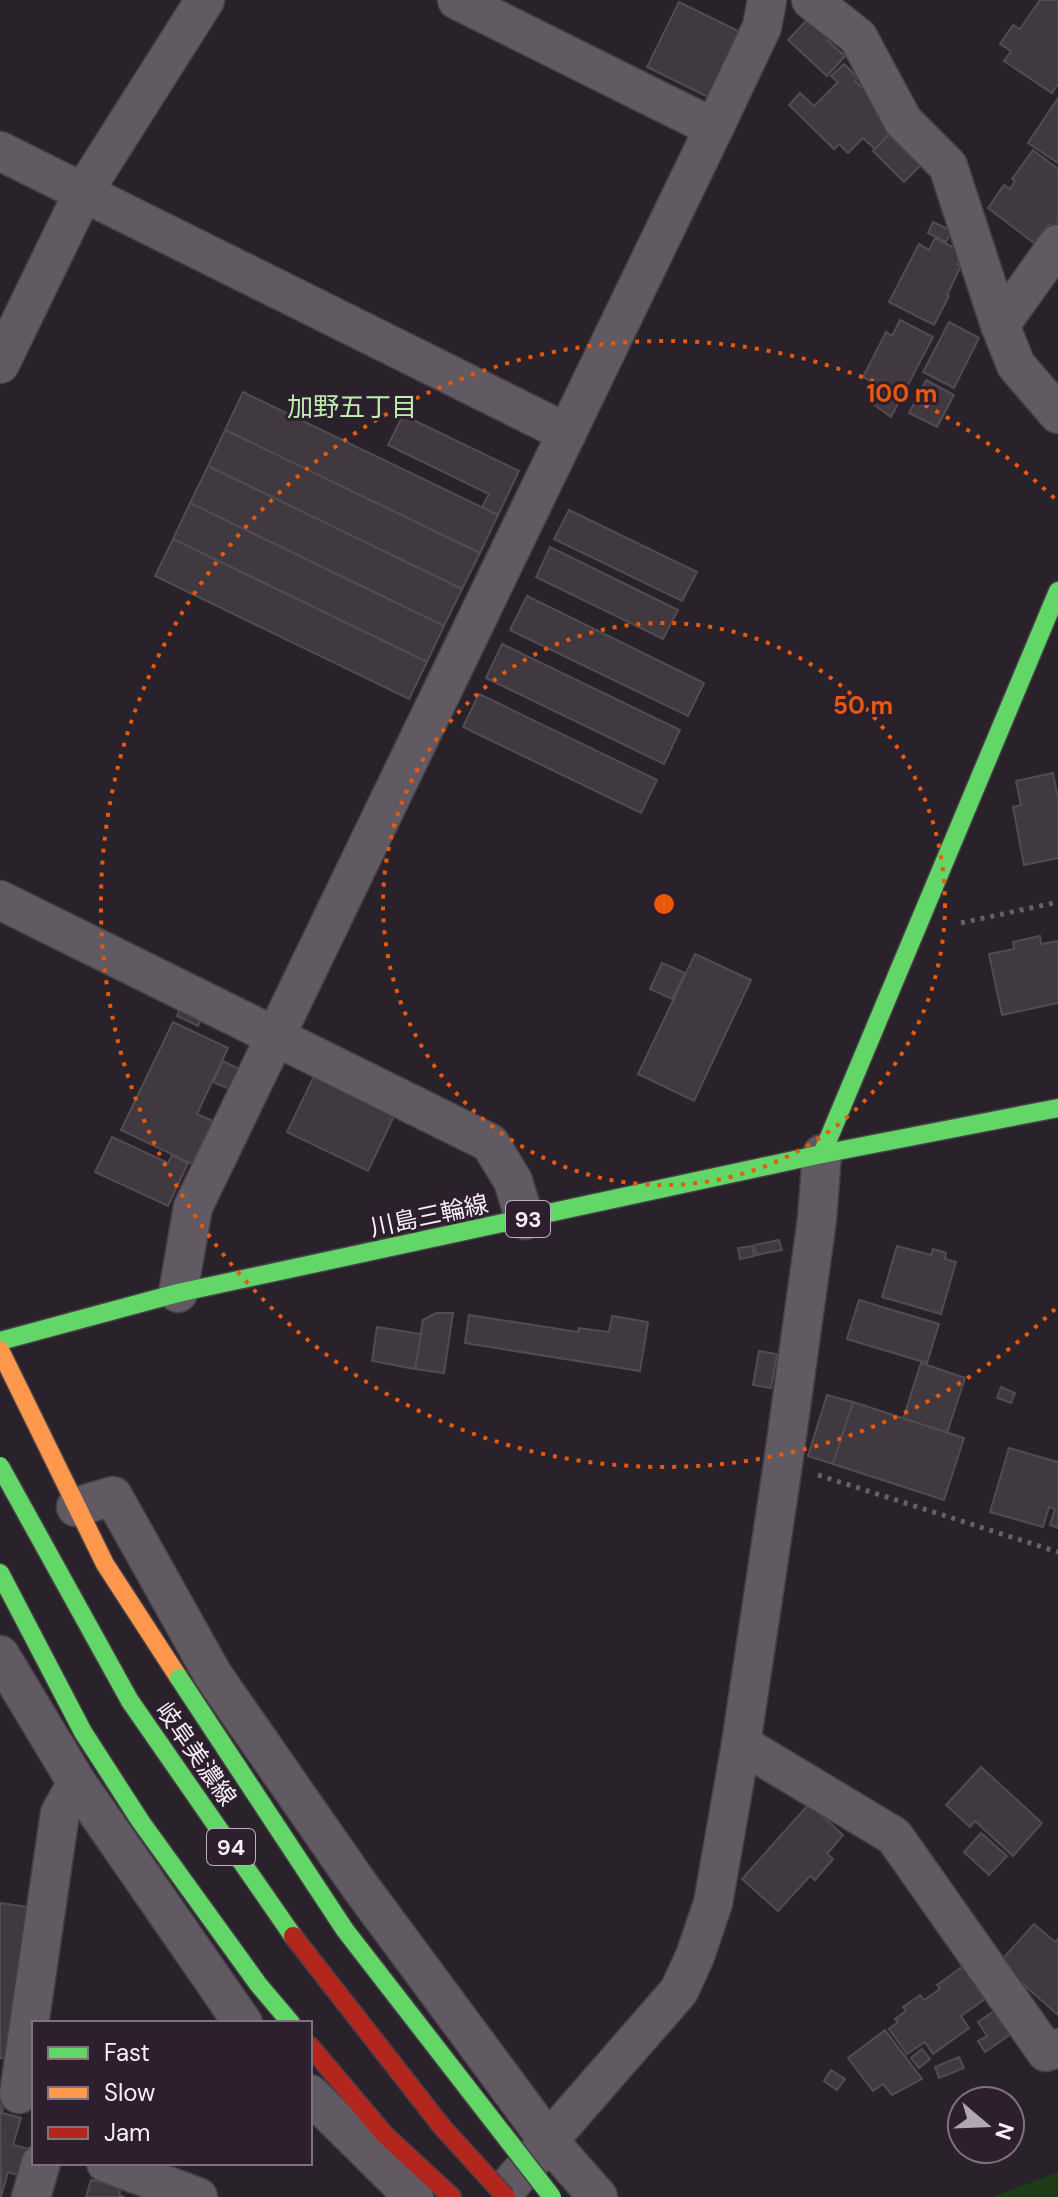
<svg xmlns="http://www.w3.org/2000/svg" width="1058" height="2197" font-family="'DM Sans','Noto Sans JP',sans-serif">
<style>
.green{fill:#1f3a16}
.building{fill:#403940;stroke:#524b52;stroke-width:2}
.lines{fill:none;stroke-linecap:round;stroke-linejoin:round}
.street-casing{stroke:#463f46;stroke-width:41}
.fast-casing{stroke:#463f46;stroke-width:21}
.slow-casing{stroke:#463f46;stroke-width:21}
.jam-casing{stroke:#463f46;stroke-width:21}
.path{stroke:#676067;stroke-width:5;stroke-dasharray:4 6;stroke-linecap:butt}
.street{stroke:#625a62;stroke-width:38}
.fast{stroke:#63d668;stroke-width:18}
.slow{stroke:#ff974d;stroke-width:18}
.jam{stroke:#b3261e;stroke-width:18}
.fast-bridge-casing{stroke:#463f46;stroke-width:21;stroke-linecap:butt}
.jam-bridge-casing{stroke:#463f46;stroke-width:21;stroke-linecap:butt}
.fast-bridge{stroke:#63d668;stroke-width:18}
.jam-bridge{stroke:#b3261e;stroke-width:18}
.ring{fill:none;stroke:#e8590c;stroke-width:4;stroke-dasharray:4 8}
.labels{text-anchor:middle;stroke-width:6;stroke-linejoin:round;paint-order:stroke}
.shield{fill:#2e1f2e;stroke:#bbb0bb;stroke-width:2}
.shield-label{font-size:22px;font-weight:bold;fill:#f8eef8}
.street-label{font-size:24px;fill:#f8eef8;stroke:#2e1f2e}
.neighbourhood-label{font-size:26px;fill:#bceeae;stroke:#2e1f2e}
.centre{fill:#e8590c;stroke:#2e1f2e;stroke-width:4}
.ring-label{font-size:24px;text-anchor:middle;font-weight:bold;fill:#e8590c;stroke:#2e1f2e;stroke-width:6;stroke-linejoin:round;paint-order:stroke}
</style>
<rect width="100%" height="100%" fill="#2a222a"/>
<polygon class="green" points="1058,2172 1058,2197 992,2197"/>
<g class="building">
<polygon points="1040,0 1058,0 1058,84 1052,93 1004,61 1011,51 1000,44 1013,25 1020,29"/>
<polygon points="679,2 740,32 708,97 647,67"/>
<polygon points="809,18 831,37 828,41 845,56 827,76 788,40"/>
<polygon points="844,64 858,78 855,81 882,107 876,114 893,130 875,149 863,138 848,153 839,144 834,149 789,105 800,93 814,106 838,82 831,76"/>
<polygon points="1058,98 1058,163 1028,143"/>
<polygon points="893,130 925,161 904,182 873,151"/>
<polygon points="1033,150 1058,169 1058,221 1054,227 1049,224 1034,243 988,208 1004,185 1010,189 1015,181 1012,179"/>
<polygon points="933,222 952,231 946,242 928,233"/>
<polygon points="935,238 963,252 957,264 961,266 947,295 949,296 934,325 889,302 919,244 929,250"/>
<polygon points="900,320 933,337 891,417 873,404 882,387 863,377 886,332 892,336"/>
<polygon points="949,322 979,338 954,388 923,372"/>
<polygon points="926,380 954,395 937,427 909,413"/>
<polygon points="243,392 498,515 480,553 225,430"/>
<polygon points="403,415 519,471 498,515 482,507 489,494 388,445"/>
<polygon points="225,430 480,553 462,589 208,466"/>
<polygon points="208,466 462,589 444,626 190,503"/>
<polygon points="190,503 444,626 427,662 173,539"/>
<polygon points="569,510 697,572 682,601 554,539"/>
<polygon points="173,539 427,662 409,699 155,576"/>
<polygon points="550,547 678,610 663,639 536,577"/>
<polygon points="527,596 704,683 688,716 510,630"/>
<polygon points="502,644 680,730 664,764 486,678"/>
<polygon points="479,694 657,780 641,813 463,727"/>
<polygon points="1053,773 1058,799 1058,858 1024,865 1013,807 1021,805 1016,781"/>
<polygon points="1040,936 1041,944 1058,941 1058,1003 1002,1015 989,954 1014,949 1013,942"/>
<polygon points="695,954 751,980 694,1101 638,1074"/>
<polygon points="662,963 685,973 672,999 650,989"/>
<polygon points="182,1004 204,1013 198,1026 177,1016"/>
<polygon points="173,1022 228,1048 197,1114 213,1121 192,1164 121,1130"/>
<polygon points="223,1061 239,1069 229,1089 213,1082"/>
<polygon points="316,1072 397,1110 368,1171 287,1132"/>
<polygon points="112,1137 168,1163 172,1155 188,1163 168,1206 95,1172"/>
<polygon points="779,1240 782,1250 756,1255 754,1245"/>
<polygon points="752,1246 754,1256 740,1259 738,1248"/>
<polygon points="897,1246 931,1255 933,1249 946,1253 945,1259 956,1262 941,1314 882,1297"/>
<polygon points="859,1300 939,1324 927,1363 847,1339"/>
<polygon points="436,1313 453,1313 444,1373 415,1369 423,1320"/>
<polygon points="469,1315 578,1332 579,1328 609,1332 612,1316 648,1322 640,1371 465,1343"/>
<polygon points="377,1327 421,1334 415,1369 372,1361"/>
<polygon points="759,1351 777,1354 771,1388 753,1385"/>
<polygon points="921,1363 965,1378 947,1433 903,1419"/>
<polygon points="1001,1387 1015,1393 1011,1403 997,1398"/>
<polygon points="827,1395 853,1402 833,1464 808,1456"/>
<polygon points="853,1402 964,1438 944,1500 833,1464"/>
<polygon points="1009,1448 1058,1462 1058,1528 1050,1525 1055,1509 1049,1507 1043,1527 990,1512"/>
<polygon points="981,1767 1042,1823 1013,1856 975,1821 970,1827 946,1805"/>
<polygon points="809,1804 843,1835 827,1854 833,1859 815,1880 810,1876 778,1911 742,1879"/>
<polygon points="981,1833 1007,1856 989,1875 964,1852"/>
<polygon points="0,1903 29,1907 7,2059 0,2058"/>
<polygon points="1034,1924 1055,1942 1058,1939 1058,2015 999,1963"/>
<polygon points="969,1962 992,1994 961,2016 969,2028 933,2054 925,2042 907,2054 889,2029 898,2022 895,2019 906,2011 903,2007 920,1995 924,2000 940,1989 937,1985"/>
<polygon points="994,2011 1011,2034 985,2052 978,2041 987,2036 978,2022"/>
<polygon points="885,2030 922,2079 892,2095 883,2084 873,2091 848,2058"/>
<polygon points="922,2049 930,2059 919,2068 911,2058"/>
<polygon points="959,2057 964,2068 939,2078 935,2067"/>
<polygon points="831,2070 845,2079 837,2090 824,2081"/>
<polygon points="0,2104 4,2105 2,2113 21,2118 13,2145 29,2149 22,2176 8,2172 1,2197"/>
<polygon points="91,2180 121,2188 119,2195 124,2197 86,2197"/>
</g>
<g class="lines">
<defs>
<g id="street">
<polyline points="457,0 714,128"/>
<polyline points="811,0 858,37 903,121 948,166 1000,325 1016,365 1058,414"/>
<polyline points="0,151 567,433"/>
<polyline points="1000,325 1058,244"/>
<polyline points="0,364 84,191 205,0"/>
<polyline points="0,900 490,1143 513,1181 525,1220"/>
<polyline points="178,1293 193,1207 714,128 762,27 767,0"/>
<polyline points="76,1507 113,1496 213,1675 359,1885 547,2139 598,2197"/>
<polyline points="0,1655 77,1783 243,2023"/>
<polyline points="741,1744 894,1836 1046,2052 1058,2048"/>
<polyline points="19,2094 60,1813 77,1783"/>
<polyline points="310,2094 414,2197"/>
<polyline points="106,2163 198,2197"/>
<polyline points="509,2186 679,1991 695,1956 713,1903 741,1744 783,1464 817,1219 822,1154"/>
<polyline points="31,2197 41,2163"/>
</g>
<g id="fast">
<polyline points="822,1154 1058,591"/>
<polyline points="0,1341 178,1293 822,1154 1058,1108"/>
<polyline points="0,1573 83,1732 141,1822 258,1984 291,2023"/>
</g>
<polyline id="slow" points="0,1350 105,1564 179,1678"/>
<polyline id="jam" points="310,2046 385,2135 452,2197"/>
</defs>
<use href="#street" class="street-casing"/>
<use href="#fast" class="fast-casing"/>
<use href="#slow" class="slow-casing"/>
<use href="#jam" class="jam-casing"/>
<g class="path">
<polyline points="961,923 1058,902"/>
<polyline points="818,1475 1058,1552"/>
</g>
<use href="#street" class="street"/>
<use href="#fast" class="fast"/>
<use href="#slow" class="slow"/>
<use href="#jam" class="jam"/>
<defs>
<g id="fast-bridge">
<polyline points="0,1466 130,1701 293,1936"/>
<polyline points="179,1678 345,1930 552,2197"/>
</g>
<polyline id="jam-bridge" points="293,1936 443,2128 506,2197"/>
</defs>
<use href="#fast-bridge" class="fast-bridge-casing"/>
<use href="#jam-bridge" class="jam-bridge-casing"/>
<use href="#fast-bridge" class="fast-bridge"/>
<use href="#jam-bridge" class="jam-bridge"/>
</g>
<g class="ring">
<circle cx="664" cy="904" r="281"/>
<path d="M1055 1309A563 563 0 1 1 1055 499"/>
</g>
<g class="labels">
<g class="shield">
<rect x="506" y="1201" width="44" height="36" rx="6"/>
<rect x="207" y="1829" width="48" height="36" rx="6"/>
</g>
<g class="shield-label">
<text x="528" y="1227">93</text>
<text x="231" y="1855">94</text>
</g>
<g class="street-label">
<text transform="translate(429 1216) rotate(-12)" y="8">川島三輪線</text>
<text transform="translate(196 1754) rotate(55)" y="8">岐阜美濃線</text>
</g>
<g class="neighbourhood-label">
<text x="352" y="416">加野五丁目</text>
</g>
</g>
<circle cx="664" cy="904" r="12" class="centre"/>
<g class="ring-label">
<text x="902" y="402">100 m</text>
<text x="863" y="714">50 m</text>
</g>
<rect x="32" y="2021" width="280" height="144" fill="#2e1f2e" stroke="#7f727f" stroke-width="2"/>
<rect x="48" y="2047" width="40" height="12" fill="#63d668" stroke="#7f727f" stroke-width="2"/>
<text x="104" y="2061" font-size="24" fill="#f8eef8">Fast</text>
<rect x="48" y="2087" width="40" height="12" fill="#ff974d" stroke="#7f727f" stroke-width="2"/>
<text x="104" y="2101" font-size="24" fill="#f8eef8">Slow</text>
<rect x="48" y="2127" width="40" height="12" fill="#b3261e" stroke="#7f727f" stroke-width="2"/>
<text x="104" y="2141" font-size="24" fill="#f8eef8">Jam</text>
<g transform="translate(986 2125) rotate(109)"><circle r="38" fill="#2e1f2e" stroke="#7f727f" stroke-width="2"/>
<path d="M0-6L14 30L0 20L-14 30Z" fill="#b0a7b0"/>
<text y="-12" font-size="22" font-weight="bold" text-anchor="middle" fill="#f8eef8">N</text>
</g>
</svg>
